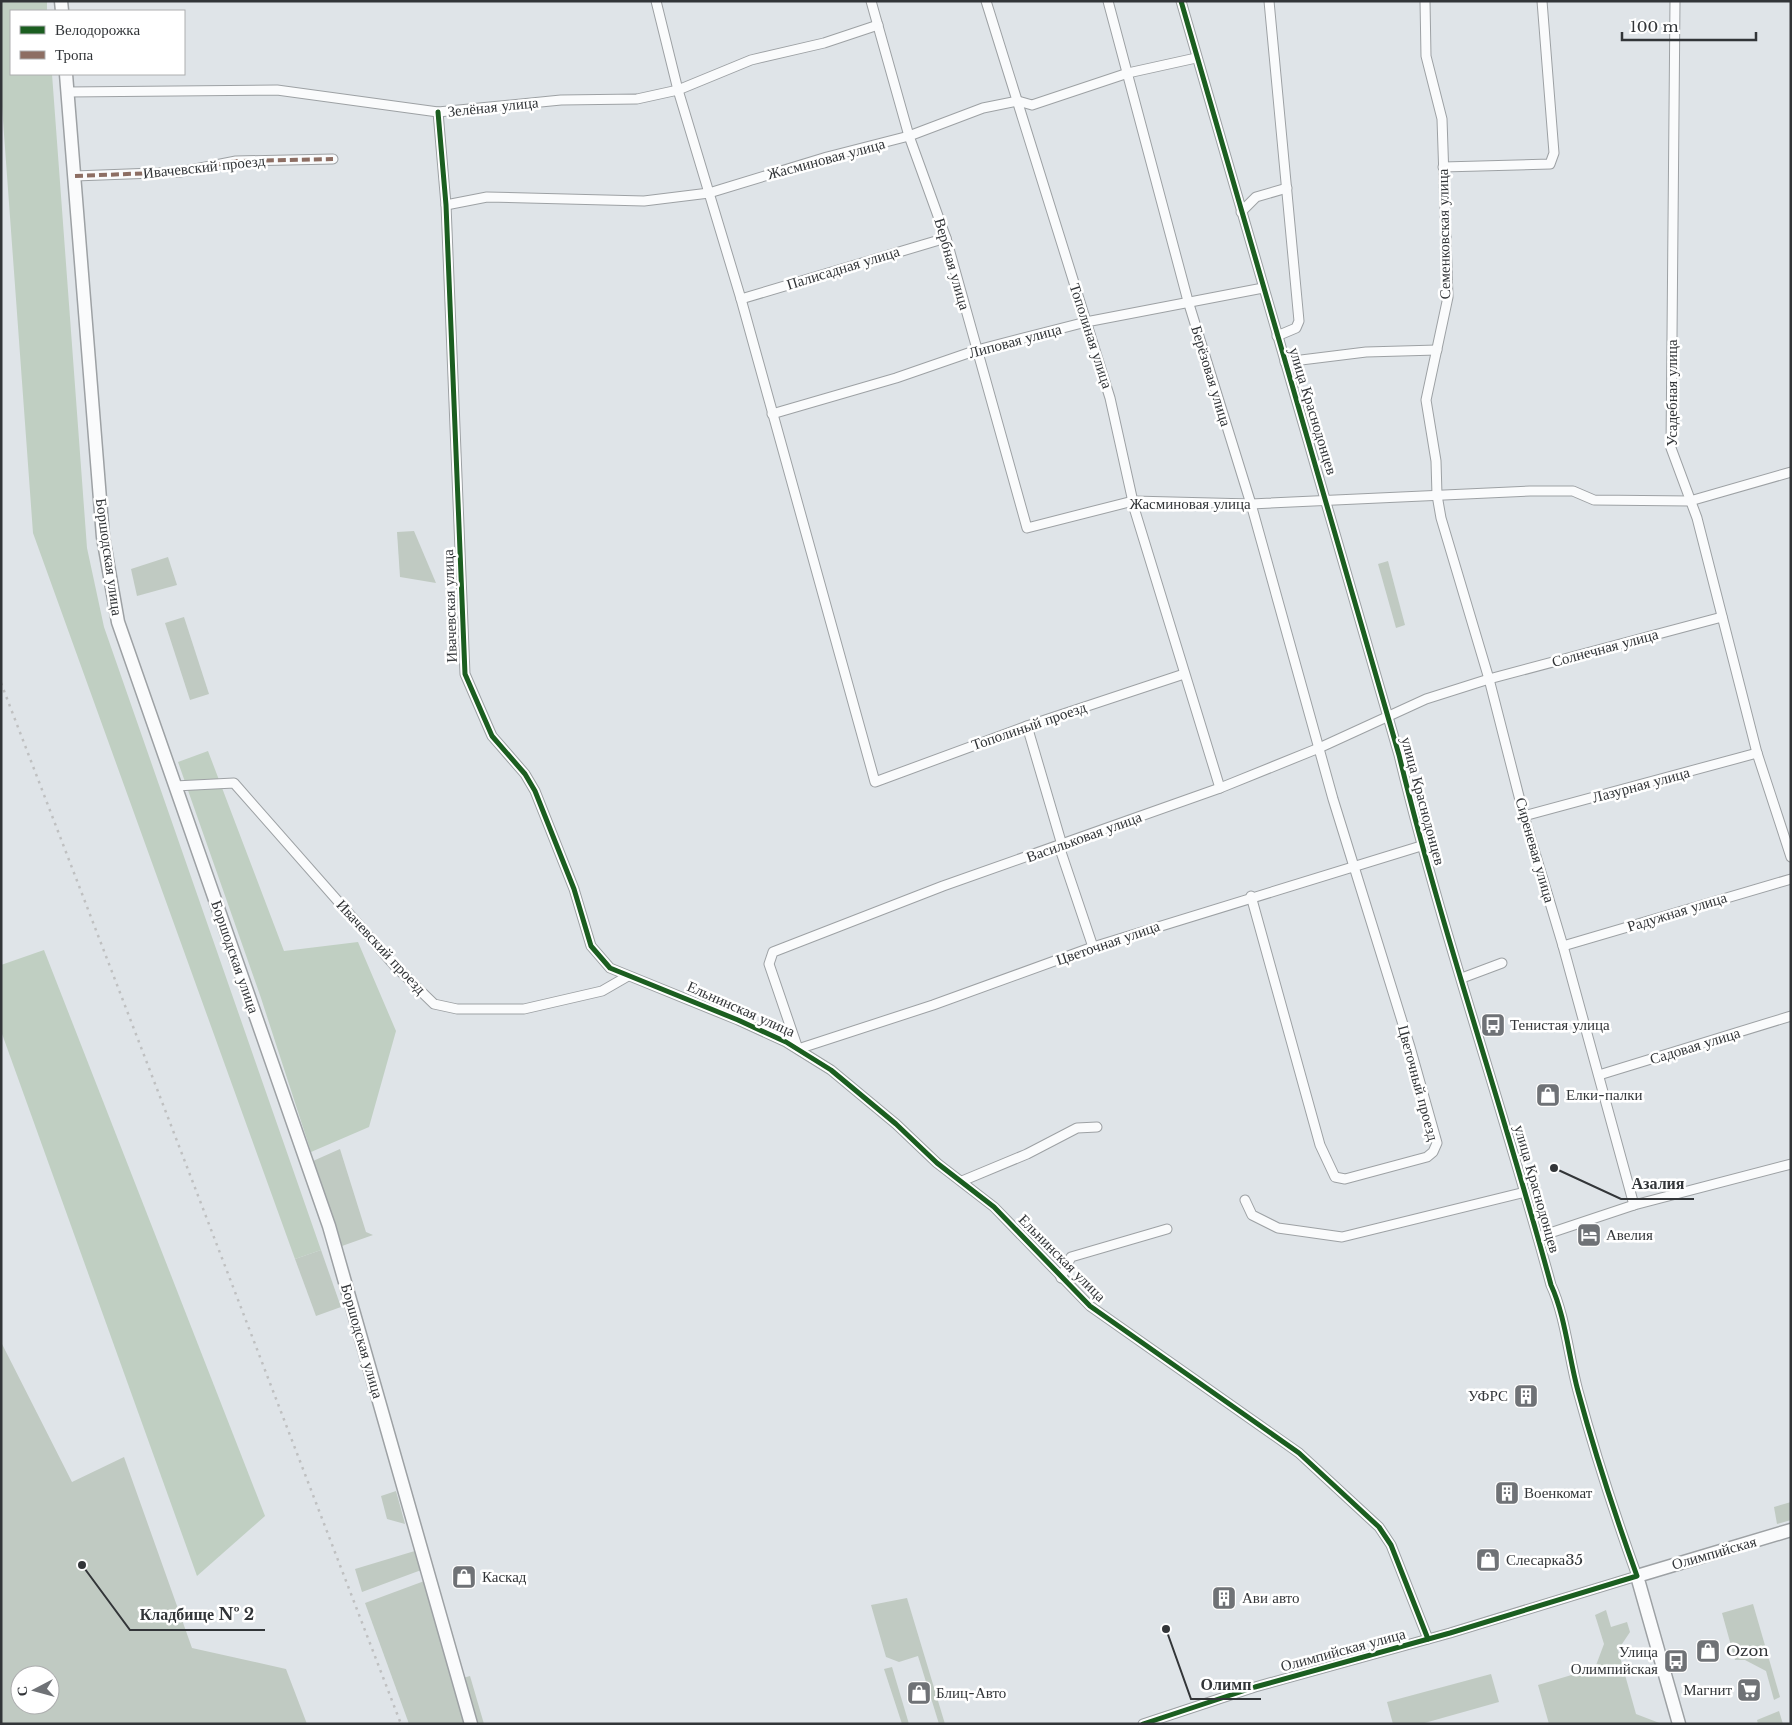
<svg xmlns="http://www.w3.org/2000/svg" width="1792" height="1725" font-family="'Libre Baskerville',serif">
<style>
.green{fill:#c0cac2;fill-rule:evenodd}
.forest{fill:#c0cfc2}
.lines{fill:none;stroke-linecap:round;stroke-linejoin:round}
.street-casing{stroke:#9da1a4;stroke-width:11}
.secondary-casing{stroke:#9da1a4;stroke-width:15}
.street{stroke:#fafbfc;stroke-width:9}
.secondary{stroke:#fafbfc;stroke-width:12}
.rail{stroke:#bfc0c1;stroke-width:2.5;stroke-dasharray:2.5 5;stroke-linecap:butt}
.quiet{stroke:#8d6e63;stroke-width:4;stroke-dasharray:8 4;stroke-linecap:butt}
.cycleway-casing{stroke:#fff;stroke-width:8}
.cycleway{stroke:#1b5e20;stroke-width:5}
.labels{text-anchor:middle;stroke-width:5;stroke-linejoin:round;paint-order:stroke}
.street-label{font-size:15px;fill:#323538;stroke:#fff}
.poi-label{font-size:15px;fill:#323538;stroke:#fff;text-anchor:start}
.leader{fill:none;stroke:#323538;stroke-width:2}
.callout-dot{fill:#323538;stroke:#fff;stroke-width:2}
.callout-label{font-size:16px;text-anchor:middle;font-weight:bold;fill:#323538;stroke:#fff;stroke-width:5;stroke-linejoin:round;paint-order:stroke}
</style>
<rect width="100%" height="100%" fill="#dfe4e8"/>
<g class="green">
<polygon points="414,531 436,583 400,577 397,532"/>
<polygon points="168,557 177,585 137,596 131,569"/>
<polygon points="1388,561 1405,625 1396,628 1378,564"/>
<polygon points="184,617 209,694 190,700 165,623"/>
<polygon points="340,1149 366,1232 373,1235 342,1246 313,1161"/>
<polygon points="321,1250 341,1307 316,1316 295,1259"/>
<path d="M1 1342 72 1482 124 1457 192 1648 286 1669 307 1724H1ZM20 1675H50V1705H20Z"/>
<polygon points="396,1491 405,1524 387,1519 381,1496"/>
<polygon points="1791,1502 1791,1520 1777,1524 1774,1507"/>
<polygon points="418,1550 424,1569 362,1592 355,1569"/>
<polygon points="427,1580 467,1724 409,1724 365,1603"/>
<polygon points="907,1598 945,1724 939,1724 918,1656 899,1662 886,1657 871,1605"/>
<polygon points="1753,1604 1780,1697 1774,1700 1766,1671 1745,1660 1735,1660 1722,1613"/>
<polygon points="1606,1610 1611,1627 1627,1622 1630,1632 1618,1650 1636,1714 1662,1724 1549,1724 1538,1685 1595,1668 1604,1644 1595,1615"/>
<polygon points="892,1667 909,1724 902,1724 884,1669"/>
<polygon points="1491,1674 1499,1702 1421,1724 1393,1724 1387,1702"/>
<polygon points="470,1676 484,1724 476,1724 463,1678"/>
<polygon points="1779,1711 1783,1724 1758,1724 1757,1720"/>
</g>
<g class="forest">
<polygon points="1,1 47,1 47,11 11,11 11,74 52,74 87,548 104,627 321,1250 295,1259 33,533 1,93"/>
<polygon points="208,751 284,951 358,942 396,1031 369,1127 311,1152 261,998 178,762"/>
<polygon points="44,950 265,1516 197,1576 1,1031 1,965"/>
</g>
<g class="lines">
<defs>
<g id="street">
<polyline points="656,1 678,90 741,299 875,782 1027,726 1184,674"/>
<polyline points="871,1 909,136 946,238 1027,528 1133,501 1251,504 1530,491 1573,491 1594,500 1690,501 1791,472"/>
<polyline points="986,1 1110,398 1135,511 1220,788"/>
<polyline points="1108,1 1188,301 1251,504 1333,799 1410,1047 1437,1143 1433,1152 1427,1157 1345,1179 1335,1177 1320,1145 1251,896"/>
<polyline points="1269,1 1299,321 1296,328 1277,336"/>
<polyline points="1425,1 1426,56 1442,119 1448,297 1426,400 1436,461 1437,495 1441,518 1489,679 1524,816 1563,946 1634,1205"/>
<polyline points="1675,1 1671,448 1697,518 1757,753 1791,857"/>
<polyline points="67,92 277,90 438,112 561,100 637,99 678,90 751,60 824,43 878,25"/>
<polyline points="438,112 446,205 465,674 492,736 525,774 535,791 574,889 591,946 610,968 738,1020 786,1042 831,1070 896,1124 937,1163 994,1207 1090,1306 1299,1453 1379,1527 1391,1545 1428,1639"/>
<polyline points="1443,167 1550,164 1554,153 1542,1"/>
<polyline points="75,176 180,172 236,161 333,159"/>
<polyline points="446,205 487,197 644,201 709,193 827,157 909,136 983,108 1018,101 1032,105 1128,73 1196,58"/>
<polyline points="1241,212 1256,197 1287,188"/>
<polyline points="741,299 946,238"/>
<polyline points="1285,362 1366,352 1437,350"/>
<polyline points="772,414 896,378 977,350 1086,322 1263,288"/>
<polyline points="1027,726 1062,845 1061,852 1093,947"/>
<polyline points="175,786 234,783 395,966 434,1004 457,1009 524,1009 602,991 628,976"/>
<polyline points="1524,816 1757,753"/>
<polyline points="1421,846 1093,947 933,1005 798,1049 769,964 773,952 943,886 1220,788 1319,748 1426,699 1489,679 1722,617"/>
<polyline points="1563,946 1791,879"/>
<polyline points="1462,978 1502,963"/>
<polyline points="1599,1075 1791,1016"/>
<polyline points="962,1181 1027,1154 1077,1128 1097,1127"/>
<polyline points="1245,1200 1252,1215 1278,1228 1342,1237 1525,1192"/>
<polyline points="1538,1237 1634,1205 1791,1164"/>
<polyline points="1061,1278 1071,1257 1167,1229"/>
<path d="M1143 1724 1255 1687 1450 1633 1637 1576C1615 1515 1595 1454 1578 1391 1569 1358 1565 1315 1551 1285 1503 1107 1442 933 1399 755L1181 1"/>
</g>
<g id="secondary">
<polyline points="61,1 62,11"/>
<polyline points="66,74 103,537 118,622 329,1226 471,1724"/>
<polyline points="1679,1724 1637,1576 1791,1530"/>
</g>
</defs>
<use href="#street" class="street-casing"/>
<use href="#secondary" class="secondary-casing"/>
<use href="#street" class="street"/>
<use href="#secondary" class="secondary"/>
<polyline class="rail" points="1,683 401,1724"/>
<polyline class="quiet" points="75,176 180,172 236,161 333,159"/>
<defs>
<g id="cycleway">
<polyline points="438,112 446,205 465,674 492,736 525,774 535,791 574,889 591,946 610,968 738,1020 786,1042 831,1070 896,1124 937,1163 994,1207 1090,1306 1299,1453 1379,1527 1391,1545 1428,1639"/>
<path d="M1143 1724 1255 1687 1450 1633 1637 1576C1615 1515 1595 1454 1578 1391 1569 1358 1565 1315 1551 1285 1503 1107 1442 933 1399 755L1181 1"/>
</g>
</defs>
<use href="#cycleway" class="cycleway-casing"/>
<use href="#cycleway" class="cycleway"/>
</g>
<defs>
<symbol id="bus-square" viewBox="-11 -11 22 22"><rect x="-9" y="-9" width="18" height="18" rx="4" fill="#6f7276" stroke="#fff"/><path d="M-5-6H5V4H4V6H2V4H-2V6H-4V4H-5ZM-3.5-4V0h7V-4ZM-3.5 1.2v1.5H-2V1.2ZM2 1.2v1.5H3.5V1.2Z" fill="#fff"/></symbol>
<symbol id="shop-square" viewBox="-11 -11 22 22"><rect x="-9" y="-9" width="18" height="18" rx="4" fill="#6f7276" stroke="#fff"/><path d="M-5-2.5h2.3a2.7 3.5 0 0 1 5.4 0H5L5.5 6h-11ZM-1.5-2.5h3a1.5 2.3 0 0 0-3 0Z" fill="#fff"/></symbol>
<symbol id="hotel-square" viewBox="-11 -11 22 22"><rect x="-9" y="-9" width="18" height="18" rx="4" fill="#6f7276" stroke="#fff"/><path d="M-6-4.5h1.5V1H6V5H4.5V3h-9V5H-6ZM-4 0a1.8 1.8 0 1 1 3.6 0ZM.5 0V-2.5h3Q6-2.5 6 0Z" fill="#fff"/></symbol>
<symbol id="building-square" viewBox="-11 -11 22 22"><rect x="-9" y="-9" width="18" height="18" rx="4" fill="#6f7276" stroke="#fff"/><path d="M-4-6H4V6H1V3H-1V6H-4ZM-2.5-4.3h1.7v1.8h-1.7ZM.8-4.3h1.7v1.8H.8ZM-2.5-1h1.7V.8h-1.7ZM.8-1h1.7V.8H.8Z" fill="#fff"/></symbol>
<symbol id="supermarket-square" viewBox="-11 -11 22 22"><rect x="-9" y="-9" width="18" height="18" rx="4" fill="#6f7276" stroke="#fff"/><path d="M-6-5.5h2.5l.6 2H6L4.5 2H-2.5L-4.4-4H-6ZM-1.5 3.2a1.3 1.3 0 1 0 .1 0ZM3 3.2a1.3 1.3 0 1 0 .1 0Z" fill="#fff"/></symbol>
</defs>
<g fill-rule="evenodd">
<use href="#bus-square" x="1479" y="1011" width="28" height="28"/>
<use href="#shop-square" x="1534" y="1081" width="28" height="28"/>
<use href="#hotel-square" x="1575" y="1221" width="28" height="28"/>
<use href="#building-square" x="1512" y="1382" width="28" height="28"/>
<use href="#building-square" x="1493" y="1479" width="28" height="28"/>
<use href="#shop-square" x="1474" y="1546" width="28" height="28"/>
<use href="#shop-square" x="450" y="1563" width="28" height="28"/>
<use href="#building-square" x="1210" y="1584" width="28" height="28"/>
<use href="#shop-square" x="1694" y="1637" width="28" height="28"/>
<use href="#bus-square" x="1662" y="1647" width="28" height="28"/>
<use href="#supermarket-square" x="1735" y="1676" width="28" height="28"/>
<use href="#shop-square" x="905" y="1679" width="28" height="28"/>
</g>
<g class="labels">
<g class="street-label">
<text transform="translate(493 107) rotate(-6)" y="5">Зелёная улица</text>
<text transform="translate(826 159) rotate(-15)" y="5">Жасминовая улица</text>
<text transform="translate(204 167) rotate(-6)" y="5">Ивачевский проезд</text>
<text transform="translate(1444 234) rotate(-91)" y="5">Семенковская улица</text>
<text transform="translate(952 264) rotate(74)" y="5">Вербная улица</text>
<text transform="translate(843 268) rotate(-17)" y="5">Палисадная улица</text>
<text transform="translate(1091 336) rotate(72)" y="5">Тополиная улица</text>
<text transform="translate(1015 341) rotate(-15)" y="5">Липовая улица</text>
<text transform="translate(1211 376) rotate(73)" y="5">Берёзовая улица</text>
<text transform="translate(1672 393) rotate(-90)" y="5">Усадебная улица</text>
<text transform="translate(1313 411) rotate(73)" y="5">улица Краснодонцев</text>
<text x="1190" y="509">Жасминовая улица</text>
<text transform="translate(109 557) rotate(82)" y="5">Боршодская улица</text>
<text transform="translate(450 606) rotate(-92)" y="5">Ивачевская улица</text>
<text transform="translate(1605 648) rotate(-15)" y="5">Солнечная улица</text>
<text transform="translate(1029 726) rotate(-19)" y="5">Тополиный проезд</text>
<text transform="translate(1641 785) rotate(-15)" y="5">Лазурная улица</text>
<text transform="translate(1423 801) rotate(75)" y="5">улица Краснодонцев</text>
<text transform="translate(1084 837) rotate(-20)" y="5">Васильковая улица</text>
<text transform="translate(1535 850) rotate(74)" y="5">Сиреневая улица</text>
<text transform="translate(1677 912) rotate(-17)" y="5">Радужная улица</text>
<text transform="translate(1108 943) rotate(-19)" y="5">Цветочная улица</text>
<text transform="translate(381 947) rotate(47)" y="5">Ивачевский проезд</text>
<text transform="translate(235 957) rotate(71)" y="5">Боршодская улица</text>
<text transform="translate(741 1009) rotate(24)" y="5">Ельнинская улица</text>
<text transform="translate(1695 1046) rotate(-17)" y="5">Садовая улица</text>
<text transform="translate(1418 1083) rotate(75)" y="5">Цветочный проезд</text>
<text transform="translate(1537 1189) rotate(74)" y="5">улица Краснодонцев</text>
<text transform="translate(1062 1258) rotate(45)" y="5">Ельнинская улица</text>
<text transform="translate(362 1341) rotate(74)" y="5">Боршодская улица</text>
<text transform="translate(1714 1553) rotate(-16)" y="5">Олимпийская</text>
<text transform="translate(1343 1650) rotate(-15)" y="5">Олимпийская улица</text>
</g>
<g class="poi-label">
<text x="1510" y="1030">Тенистая улица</text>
<text x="1566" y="1100">Елки-палки</text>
<text x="1606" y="1240">Авелия</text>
<text x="1508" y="1401" text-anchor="end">УФРС</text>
<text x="1524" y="1498">Военкомат</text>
<text x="1506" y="1565">Слесарка35</text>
<text x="482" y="1582">Каскад</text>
<text x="1242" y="1603">Ави авто</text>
<text x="1726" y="1656">Ozon</text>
<text x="1658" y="1657" text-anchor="end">Улица<tspan x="1658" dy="17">Олимпийская</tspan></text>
<text x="1732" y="1695" text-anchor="end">Магнит</text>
<text x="936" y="1698">Блиц-Авто</text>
</g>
</g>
<path class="leader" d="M1554 1168L1621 1199H1694M82 1565L130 1630H265M1166 1629L1191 1699H1261"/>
<g class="callout-dot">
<circle cx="1554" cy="1168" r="5"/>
<circle cx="82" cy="1565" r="5"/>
<circle cx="1166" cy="1629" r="5"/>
</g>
<g class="callout-label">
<text x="1658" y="1189">Азалия</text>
<text x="197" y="1620">Кладбище № 2</text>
<text x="1226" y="1690">Олимп</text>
</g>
<rect width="1792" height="1725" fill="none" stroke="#323538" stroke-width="5"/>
<rect x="10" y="10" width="175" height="65" fill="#ffffff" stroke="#adaeaf"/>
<rect x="20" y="26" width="25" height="8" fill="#1b5e20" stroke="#adaeaf"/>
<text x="55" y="35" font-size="15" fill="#323538">Велодорожка</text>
<rect x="20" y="51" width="25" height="8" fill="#8d6e63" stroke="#adaeaf"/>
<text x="55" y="60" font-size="15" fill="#323538">Тропа</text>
<g transform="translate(35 1690) rotate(264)"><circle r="24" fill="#ffffff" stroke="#adaeaf"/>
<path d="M0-4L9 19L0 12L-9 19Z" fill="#6f7276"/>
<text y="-8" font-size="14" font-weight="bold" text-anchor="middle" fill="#323538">С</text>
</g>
<path d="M1622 32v8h134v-8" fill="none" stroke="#323538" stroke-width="2.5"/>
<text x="1630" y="32" font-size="15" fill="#323538" stroke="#ffffff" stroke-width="4" paint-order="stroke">100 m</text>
</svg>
